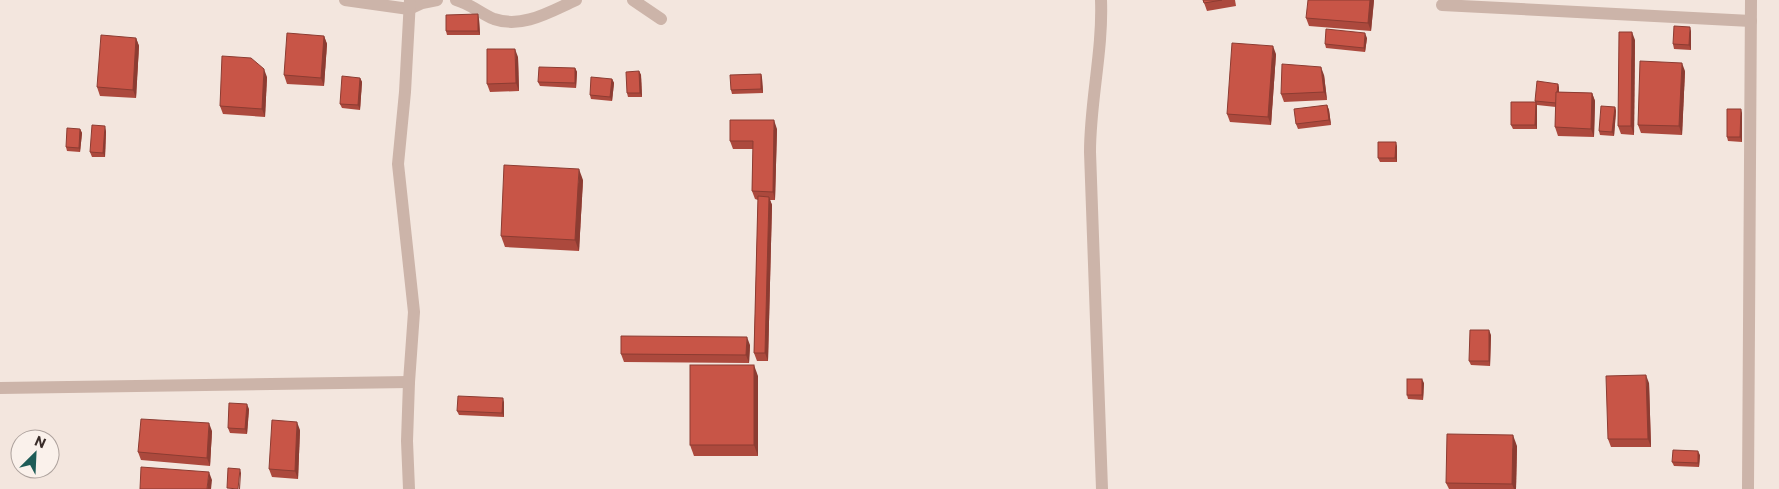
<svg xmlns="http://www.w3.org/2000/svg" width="1779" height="489" font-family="Commissioner,sans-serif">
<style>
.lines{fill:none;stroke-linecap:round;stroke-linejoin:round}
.street{stroke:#ccb4a9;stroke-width:12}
.wall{fill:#ac493d}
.shaded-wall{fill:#8c3c32}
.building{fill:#c85547;stroke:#8c3c32}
</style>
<rect width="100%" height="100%" fill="#f3e6de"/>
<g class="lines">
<g class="street">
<polyline points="345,0 409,9 422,3 437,0"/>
<path d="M456 0C471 4 481 14 494 19 523 29 551 11 576 0"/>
<polyline points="633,0 661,19"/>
<path d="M1101 0C1103 51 1090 101 1090 152L1102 489"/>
<polyline points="1442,5 1751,21"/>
<polyline points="0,388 409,382"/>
<polyline points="409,489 407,441 409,382 414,312 398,164 405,92 410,0"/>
<polyline points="1748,489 1751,0"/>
</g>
</g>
<g class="wall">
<polygon points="1203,0 1235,0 1236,6 1207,11"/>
<polygon points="1374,0 1371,31 1309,26 1306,18"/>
<polygon points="479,19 480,35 447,35 446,31"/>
<polygon points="1691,31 1691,50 1674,49 1673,44"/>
<polygon points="324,36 327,44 324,86 287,84 284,75"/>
<polygon points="136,38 139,46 136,98 100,96 97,87"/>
<polygon points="1367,38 1365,52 1326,48 1325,44"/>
<polygon points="1635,40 1634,135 1621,134 1618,126"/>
<polygon points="1276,54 1271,125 1230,122 1227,114"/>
<polygon points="518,57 519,91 490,92 487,84"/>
<polygon points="575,68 577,72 576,88 540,86 538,82"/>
<polygon points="639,71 641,75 642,97 628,97 627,93"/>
<polygon points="1685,71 1682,135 1641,133 1638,125"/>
<polygon points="761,74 762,78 763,93 732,94 731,90"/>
<polygon points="1324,75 1327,100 1284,102 1281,94"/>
<polygon points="267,77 265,117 223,114 220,106"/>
<polygon points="360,78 362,82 360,110 342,108 340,104"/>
<polygon points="612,79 614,83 612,101 591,99 590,95"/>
<polygon points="1558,84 1559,88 1559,92 1592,93 1595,101 1594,137 1558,136 1555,127 1556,107 1537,105 1537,129 1513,129 1511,125 1535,102 1535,101"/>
<polygon points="1327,105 1329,110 1331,125 1298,129 1296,124"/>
<polygon points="1615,107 1616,111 1614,136 1600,135 1599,131"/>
<polygon points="1742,113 1742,142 1728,141 1727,137"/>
<polygon points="80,129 82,133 80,152 67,151 66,147"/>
<polygon points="777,129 775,200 770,200 772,205 768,361 757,361 754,353 758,200 755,199 752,191 753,149 733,149 730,141"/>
<polygon points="106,131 105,157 92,157 90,152"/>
<polygon points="1397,146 1397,162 1380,162 1378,158"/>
<polygon points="583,180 579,251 505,247 501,236"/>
<polygon points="1491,335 1490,366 1471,365 1469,361"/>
<polygon points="750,345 749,363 624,362 621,354"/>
<polygon points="758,376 758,456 694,456 690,445"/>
<polygon points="1424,383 1423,400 1408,399 1407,395"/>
<polygon points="1649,383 1651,447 1611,447 1608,439"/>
<polygon points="504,402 504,417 459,415 457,411"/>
<polygon points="249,409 247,434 230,433 228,428"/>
<polygon points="300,430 298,479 272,477 269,469"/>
<polygon points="212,431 210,466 141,460 138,452"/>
<polygon points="1517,446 1516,489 1449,489 1446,483"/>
<polygon points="1700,455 1699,467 1674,466 1672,462"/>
</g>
<g class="shaded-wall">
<polygon points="1370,0 1374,0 1371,31 1368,23"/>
<polygon points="478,14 479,19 480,35 478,31"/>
<polygon points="1690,27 1691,31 1691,50 1689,45"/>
<polygon points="1632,32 1635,40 1634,135 1631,126"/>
<polygon points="1365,33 1367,38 1365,52 1364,48"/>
<polygon points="324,36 327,44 324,86 321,78"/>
<polygon points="136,38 139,46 136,98 133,90"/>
<polygon points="1273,46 1276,54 1271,125 1268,117"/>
<polygon points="515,49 518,57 519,91 516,83"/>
<polygon points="1682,63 1685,71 1682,135 1679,126"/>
<polygon points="1321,67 1324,75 1327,100 1324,92"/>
<polygon points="575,68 577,72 576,88 575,83"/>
<polygon points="264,69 267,77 265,117 262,109"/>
<polygon points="639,71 641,75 642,97 640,93"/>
<polygon points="761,74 762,78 763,93 761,89"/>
<polygon points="360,78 362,82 360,110 358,105"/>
<polygon points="612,79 614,83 612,101 610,97"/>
<polygon points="1558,84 1559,88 1558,107 1556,103"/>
<polygon points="1592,93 1595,101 1594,137 1591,129"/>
<polygon points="1536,102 1537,107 1537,129 1535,125"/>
<polygon points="1327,105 1329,110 1331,125 1329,120"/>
<polygon points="1615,107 1616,111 1614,136 1612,132"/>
<polygon points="1741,109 1742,113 1742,142 1740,137"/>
<polygon points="774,120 777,129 775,200 773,192"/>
<polygon points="105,126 106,131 105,157 103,153"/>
<polygon points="80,129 82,133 80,152 79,148"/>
<polygon points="1396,142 1397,146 1397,162 1395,158"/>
<polygon points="579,169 583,180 579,251 575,240"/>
<polygon points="769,197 772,205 768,361 765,353"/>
<polygon points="1489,330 1491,335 1490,366 1489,361"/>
<polygon points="747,337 750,345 749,363 746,355"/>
<polygon points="754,365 758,376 758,456 754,445"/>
<polygon points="1646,375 1649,383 1651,447 1648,439"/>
<polygon points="1422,379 1424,383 1423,400 1422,395"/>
<polygon points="503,398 504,402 504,417 502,413"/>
<polygon points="247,404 249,409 247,434 245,429"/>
<polygon points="297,422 300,430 298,479 295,471"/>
<polygon points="209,423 212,431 210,466 207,458"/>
<polygon points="1513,435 1517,446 1516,489 1514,489 1512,484"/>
<polygon points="1698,451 1700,455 1699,467 1698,463"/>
<polygon points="240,469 241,473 240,489 239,489"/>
<polygon points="209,472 212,480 211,489 207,489"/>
</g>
<g class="building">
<polygon points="1203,0 1222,0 1204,3"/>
<polygon points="1308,0 1370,0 1368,23 1306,18"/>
<polygon points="478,14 478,31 446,31 446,15"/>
<polygon points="1674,26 1690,27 1689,45 1673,44"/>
<polygon points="1326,29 1365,33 1364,48 1325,44"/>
<polygon points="1619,32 1632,32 1631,126 1618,126"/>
<polygon points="287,33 324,36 321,78 284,75"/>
<polygon points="101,35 136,38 133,90 97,87"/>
<polygon points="1232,43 1273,46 1268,117 1227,114"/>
<polygon points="487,49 515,49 516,83 487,84"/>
<polygon points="222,56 251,58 264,69 262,109 220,106"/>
<polygon points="1640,61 1682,63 1679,126 1638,125"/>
<polygon points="1282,64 1321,67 1324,92 1281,94"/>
<polygon points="539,67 575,68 575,83 538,82"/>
<polygon points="639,71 640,93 627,93 626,72"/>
<polygon points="761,74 761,89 731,90 730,75"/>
<polygon points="342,76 360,78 358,105 340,104"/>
<polygon points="591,77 612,79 610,97 590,95"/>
<polygon points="1537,81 1558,84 1556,103 1535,101"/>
<polygon points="1556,92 1592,93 1591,129 1555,127"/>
<polygon points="1511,102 1536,102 1535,125 1511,125"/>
<polygon points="1327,105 1329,120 1296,124 1294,109"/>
<polygon points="1601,106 1615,107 1612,132 1599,131"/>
<polygon points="1727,109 1741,109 1740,137 1727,137"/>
<polygon points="730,120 774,120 773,192 752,191 753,141 730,141"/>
<polygon points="92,125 105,126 103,153 90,152"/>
<polygon points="67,128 80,129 79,148 66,147"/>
<polygon points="1378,142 1396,142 1395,158 1378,158"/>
<polygon points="504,165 579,169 575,240 501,236"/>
<polygon points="758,196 769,197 765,353 754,353"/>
<polygon points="1470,330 1489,330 1489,361 1469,361"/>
<polygon points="621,336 747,337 746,355 621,354"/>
<rect x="690" y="365" width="64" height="80"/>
<polygon points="1646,375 1648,439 1608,439 1606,376"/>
<rect x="1407" y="379" width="15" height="16"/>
<polygon points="458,396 503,398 502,413 457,411"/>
<polygon points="229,403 247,404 245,429 228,428"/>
<polygon points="141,419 209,423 207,458 138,452"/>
<polygon points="272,420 297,422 295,471 269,469"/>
<polygon points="1447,434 1513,435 1512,484 1446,483"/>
<polygon points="1673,450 1698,451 1698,463 1672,462"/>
<polygon points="141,467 209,472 207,489 140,489"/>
<polygon points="228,468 240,469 238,489 227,488"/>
</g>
<g transform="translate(35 454) rotate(24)"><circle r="24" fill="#faf1eb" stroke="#ada29d"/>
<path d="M0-4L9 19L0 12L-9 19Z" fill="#1e5c57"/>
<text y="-8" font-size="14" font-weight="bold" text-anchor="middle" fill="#392c29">N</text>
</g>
</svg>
